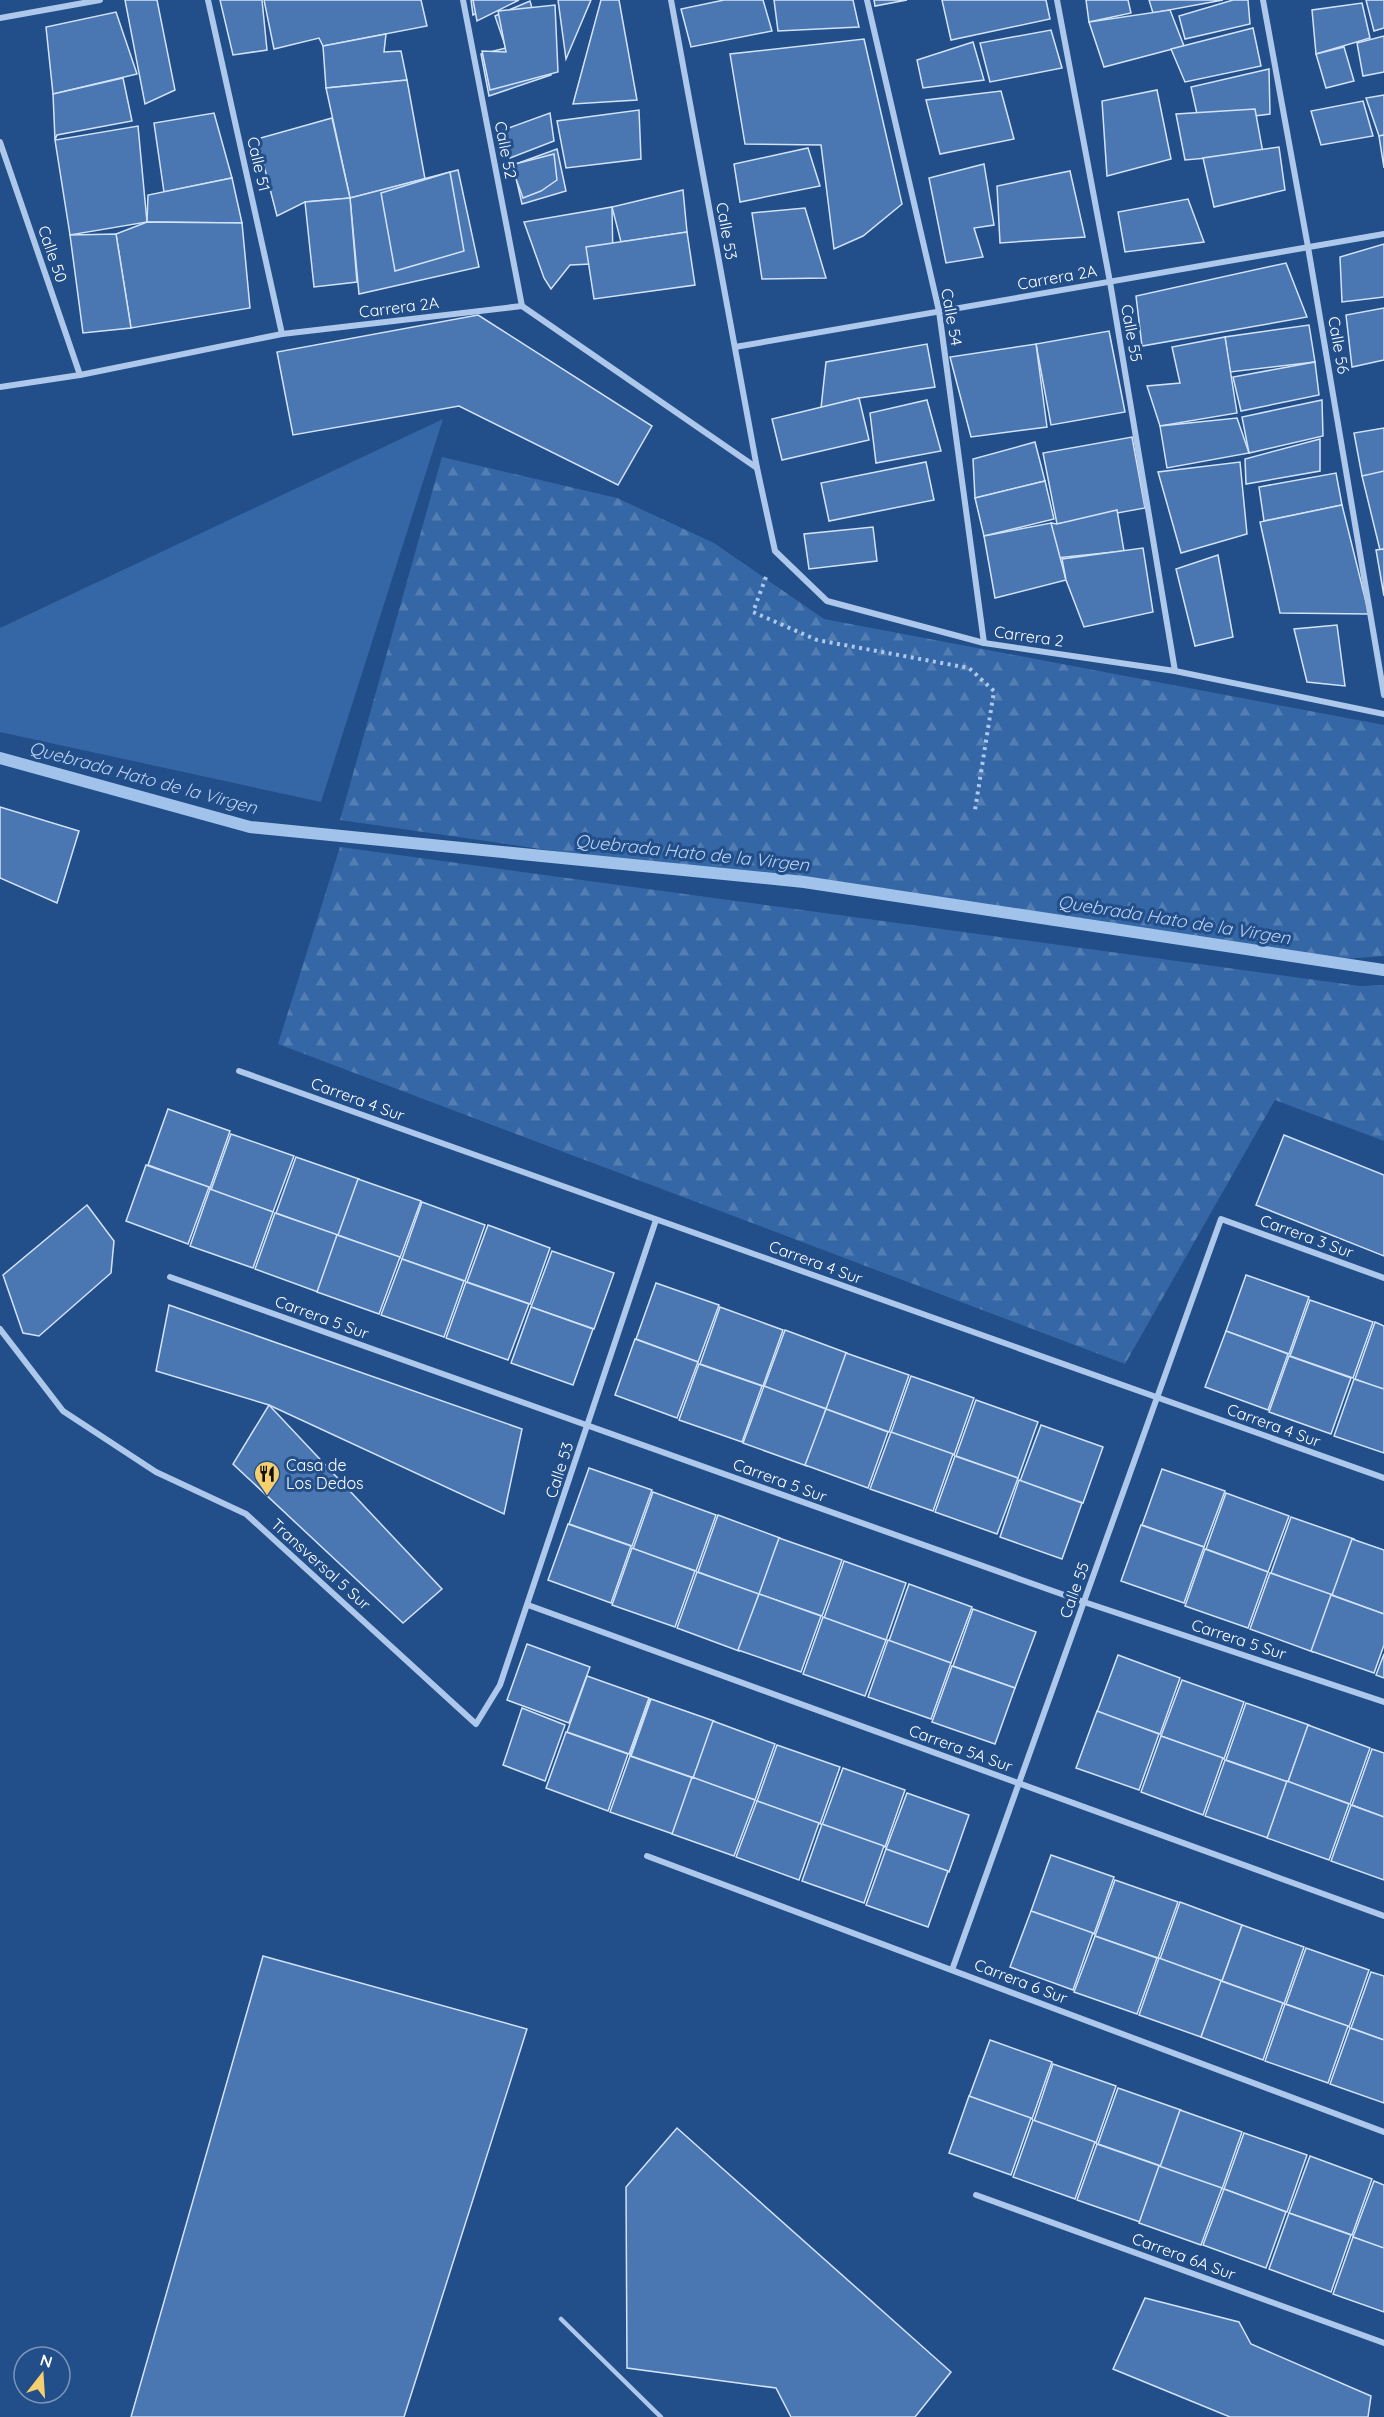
<svg xmlns="http://www.w3.org/2000/svg" width="1384" height="2417" font-family="Quicksand,sans-serif">
<style>
.forest{fill:url(#forest-firs)}
.park{fill:#3567a6}
.lines{fill:none;stroke-linecap:round;stroke-linejoin:round}
.stream{stroke:#a1c3eb;stroke-width:12}
.building{fill:#4a77b1;stroke:#d2e3f8;stroke-width:1.5}
.path{stroke:#adc8ea;stroke-width:4;stroke-dasharray:3 4.5;stroke-linecap:butt}
.service{stroke:#adc8ea;stroke-width:4.5}
.minor{stroke:#adc8ea;stroke-width:6}
.labels{text-anchor:middle;stroke-width:6;stroke-linejoin:round;paint-order:stroke}
.street-label{font-size:16px;fill:#fff;stroke:#224e89}
.poi-label{font-size:16px;fill:#fff;stroke:#224e89;text-anchor:start}
.water-label{font-size:18px;font-style:italic;fill:#b9d2f1;stroke:#224e89}
</style>
<defs>
<pattern id="forest-firs" width="22" height="20" patternUnits="userSpaceOnUse" patternTransform="scale(1.5)"><rect width="22" height="20" fill="#3567a6"/><path d="M5 1l3.5 6h-7zM16 11l3.5 6h-7z" fill="#537eb3"/></pattern>
</defs>
<rect width="100%" height="100%" fill="#224e89"/>
<g class="forest">
<polygon points="442,457 617,498 714,543 824,619 1384,725 1384,956 1317,961 340,820"/>
<polygon points="340,847 1360,986 1384,985 1384,1141 1275,1100 1125,1364 278,1044"/>
</g>
<polygon class="park" points="443,419 321,802 0,732 0,628"/>
<g class="lines">
<polyline class="stream" points="0,758 250,827 804,882 1384,970"/>
</g>
<g class="building">
<polygon points="125,0 157,0 175,90 145,104"/>
<polygon points="220,0 262,0 267,50 233,55"/>
<polygon points="264,0 421,0 427,26 323,46 319,38 274,49"/>
<polygon points="471,0 503,0 473,15"/>
<polygon points="473,0 519,0 477,21"/>
<polygon points="558,0 591,0 566,59"/>
<polygon points="601,0 619,0 637,100 573,104"/>
<polygon points="724,0 763,0 772,31 691,47 681,9"/>
<polygon points="774,0 853,0 859,27 778,31"/>
<polygon points="874,0 907,0 875,6"/>
<polygon points="942,0 1046,0 1050,19 951,40"/>
<polygon points="1086,0 1128,0 1131,13 1089,22"/>
<polygon points="1149,0 1223,0 1153,13"/>
<polygon points="1233,0 1248,0 1250,24 1185,39 1179,16"/>
<polygon points="1366,0 1384,0 1384,28 1374,31"/>
<polygon points="530,1 551,75 489,96 481,54 506,48 495,16"/>
<polygon points="1362,3 1370,38 1316,54 1312,10"/>
<polygon points="555,5 558,72 490,90 482,51 506,52 498,11"/>
<polygon points="1170,10 1184,46 1104,67 1089,22"/>
<polygon points="116,12 137,74 53,94 46,27"/>
<polygon points="1253,28 1261,66 1185,82 1171,49"/>
<polygon points="1051,30 1062,68 990,82 980,43"/>
<polygon points="386,34 384,52 401,51 407,80 326,88 323,46"/>
<polygon points="1384,36 1384,72 1363,76 1357,43"/>
<polygon points="864,39 902,204 863,236 834,249 821,145 745,144 730,54"/>
<polygon points="973,42 984,80 923,88 917,60"/>
<polygon points="1344,47 1354,81 1326,88 1316,54"/>
<polygon points="1269,69 1270,114 1199,123 1191,87"/>
<polygon points="123,78 132,121 57,135 55,140 53,94"/>
<polygon points="407,80 425,179 350,198 326,88"/>
<polygon points="1157,90 1171,159 1107,176 1102,101"/>
<polygon points="1001,91 1014,139 940,154 926,100"/>
<polygon points="1384,95 1384,135 1379,136 1366,98"/>
<polygon points="1363,101 1373,136 1321,145 1311,111"/>
<polygon points="1255,109 1263,153 1185,160 1176,114"/>
<polygon points="639,110 641,159 566,168 557,121"/>
<polygon points="214,113 232,178 164,192 154,123"/>
<polygon points="550,113 554,141 510,158 503,130"/>
<polygon points="332,118 350,198 305,202 277,216 257,139"/>
<polygon points="138,126 147,222 70,235 55,140"/>
<polygon points="1384,135 1384,168 1379,136"/>
<polygon points="1279,147 1285,190 1214,207 1203,158"/>
<polygon points="808,148 820,186 740,202 734,164"/>
<polygon points="557,149 566,191 522,204 513,165"/>
<polygon points="554,154 557,180 541,191 523,198 511,165"/>
<polygon points="984,164 994,225 974,228 983,257 946,263 929,178"/>
<polygon points="458,170 479,267 359,294 350,198"/>
<polygon points="1070,171 1085,237 1000,243 997,186"/>
<polygon points="450,172 464,251 395,271 381,193"/>
<polygon points="232,178 242,223 147,222 148,195"/>
<polygon points="683,190 687,232 621,242 612,207"/>
<polygon points="350,198 357,282 314,287 305,202"/>
<polygon points="1188,199 1204,242 1125,252 1118,212"/>
<polygon points="612,207 613,263 570,265 551,289 544,278 524,222"/>
<polygon points="805,208 826,278 762,279 752,213"/>
<polygon points="147,222 242,223 250,308 131,328 116,234"/>
<polygon points="687,232 695,285 594,299 586,247"/>
<polygon points="116,234 131,328 83,333 70,235"/>
<polygon points="1384,244 1384,297 1342,302 1340,257"/>
<polygon points="1286,263 1307,317 1142,346 1136,296"/>
<polygon points="1384,308 1384,360 1352,367 1346,315"/>
<polygon points="478,315 652,426 618,485 459,406 293,435 277,352"/>
<polygon points="1309,325 1315,362 1230,372 1225,337"/>
<polygon points="1109,331 1125,412 1051,425 1036,344"/>
<polygon points="1225,337 1237,413 1160,426 1147,386 1180,383 1172,347"/>
<polygon points="927,344 935,387 859,398 821,408 826,362"/>
<polygon points="1036,344 1047,427 971,437 950,357"/>
<polygon points="1315,362 1319,395 1241,411 1233,377"/>
<polygon points="859,398 869,440 782,460 772,419"/>
<polygon points="927,400 941,451 876,463 870,413"/>
<polygon points="1322,400 1323,436 1249,453 1242,417"/>
<polygon points="1237,418 1249,453 1167,468 1160,426"/>
<polygon points="1384,428 1384,473 1362,476 1354,433"/>
<polygon points="1132,437 1145,508 1057,524 1043,453"/>
<polygon points="1320,439 1320,471 1246,484 1245,459"/>
<polygon points="1035,442 1045,481 975,498 973,459"/>
<polygon points="926,462 934,500 829,521 821,483"/>
<polygon points="1240,462 1247,534 1181,553 1158,472"/>
<polygon points="1384,471 1384,549 1380,550 1362,476"/>
<polygon points="1336,473 1342,505 1264,521 1259,487"/>
<polygon points="1045,481 1054,519 984,536 975,498"/>
<polygon points="1342,505 1369,614 1280,613 1260,522"/>
<polygon points="1117,510 1124,551 1056,558 1051,523 1057,524"/>
<polygon points="1051,523 1066,580 995,598 984,536"/>
<polygon points="873,527 877,561 809,569 804,534"/>
<polygon points="1143,548 1153,612 1084,627 1066,580 1062,559"/>
<polygon points="1384,549 1384,596 1376,550"/>
<polygon points="1218,555 1233,637 1195,646 1176,569"/>
<polygon points="1337,625 1345,686 1307,682 1294,629"/>
<polygon points="0,807 79,831 57,903 0,878"/>
<polygon points="168,1109 230,1131 210,1188 148,1165"/>
<polygon points="231,1134 294,1156 273,1212 211,1190"/>
<polygon points="1284,1135 1384,1175 1384,1256 1256,1205"/>
<polygon points="296,1157 359,1179 339,1236 276,1213"/>
<polygon points="146,1165 209,1187 188,1244 126,1221"/>
<polygon points="358,1179 421,1201 400,1258 338,1235"/>
<polygon points="210,1189 273,1212 253,1268 190,1246"/>
<polygon points="422,1202 485,1225 465,1281 402,1259"/>
<polygon points="87,1205 114,1241 111,1273 39,1336 23,1333 3,1275"/>
<polygon points="275,1213 338,1235 318,1292 255,1269"/>
<polygon points="488,1225 550,1248 530,1304 467,1282"/>
<polygon points="337,1235 400,1257 379,1314 317,1292"/>
<polygon points="552,1251 614,1273 594,1329 531,1307"/>
<polygon points="402,1259 464,1281 444,1337 381,1315"/>
<polygon points="1246,1275 1309,1297 1289,1354 1226,1331"/>
<polygon points="466,1282 529,1304 508,1360 446,1338"/>
<polygon points="656,1283 719,1305 698,1362 636,1339"/>
<polygon points="1310,1300 1373,1322 1353,1378 1290,1356"/>
<polygon points="169,1305 522,1429 504,1514 269,1405 156,1371"/>
<polygon points="531,1307 593,1329 573,1385 511,1363"/>
<polygon points="720,1307 783,1330 763,1386 700,1364"/>
<polygon points="1375,1322 1384,1326 1384,1390 1355,1379"/>
<polygon points="785,1330 847,1353 827,1409 764,1387"/>
<polygon points="1226,1331 1288,1354 1268,1410 1205,1387"/>
<polygon points="635,1339 698,1362 677,1418 615,1395"/>
<polygon points="846,1353 909,1375 889,1432 826,1409"/>
<polygon points="1289,1356 1351,1378 1331,1434 1269,1412"/>
<polygon points="699,1364 762,1386 742,1442 679,1420"/>
<polygon points="911,1376 974,1398 954,1455 891,1433"/>
<polygon points="1354,1379 1384,1389 1384,1453 1334,1436"/>
<polygon points="764,1386 826,1409 807,1466 743,1443"/>
<polygon points="976,1400 1038,1422 1018,1478 956,1456"/>
<polygon points="269,1405 442,1589 403,1623 233,1464"/>
<polygon points="826,1409 888,1432 868,1488 805,1465"/>
<polygon points="1041,1425 1103,1447 1083,1503 1020,1481"/>
<polygon points="891,1432 953,1454 933,1511 870,1489"/>
<polygon points="955,1456 1018,1478 997,1534 935,1512"/>
<polygon points="589,1468 652,1490 632,1546 569,1524"/>
<polygon points="1162,1469 1225,1491 1204,1547 1142,1525"/>
<polygon points="1019,1480 1082,1503 1062,1559 1000,1537"/>
<polygon points="653,1492 716,1515 696,1571 633,1549"/>
<polygon points="1226,1493 1289,1516 1268,1572 1206,1549"/>
<polygon points="718,1515 780,1538 760,1595 698,1572"/>
<polygon points="1291,1517 1354,1539 1333,1596 1271,1573"/>
<polygon points="568,1524 631,1546 611,1603 548,1580"/>
<polygon points="1141,1525 1204,1547 1184,1603 1121,1581"/>
<polygon points="779,1538 842,1560 822,1616 759,1594"/>
<polygon points="1352,1539 1384,1550 1384,1614 1332,1595"/>
<polygon points="632,1548 695,1571 675,1627 612,1605"/>
<polygon points="1205,1549 1268,1572 1248,1628 1185,1606"/>
<polygon points="844,1561 906,1583 886,1640 824,1618"/>
<polygon points="697,1572 759,1594 739,1651 677,1628"/>
<polygon points="1270,1573 1333,1595 1313,1652 1250,1629"/>
<polygon points="909,1584 972,1607 951,1663 889,1641"/>
<polygon points="759,1594 821,1616 801,1672 738,1650"/>
<polygon points="1331,1595 1384,1614 1384,1645 1374,1673 1311,1651"/>
<polygon points="973,1609 1036,1632 1015,1688 953,1666"/>
<polygon points="823,1617 886,1640 865,1696 803,1674"/>
<polygon points="888,1640 951,1663 931,1719 868,1697"/>
<polygon points="527,1644 590,1667 569,1723 507,1700"/>
<polygon points="1384,1654 1384,1678 1376,1675"/>
<polygon points="1118,1655 1180,1678 1160,1734 1097,1712"/>
<polygon points="952,1666 1015,1688 995,1744 932,1722"/>
<polygon points="587,1676 649,1698 629,1754 567,1732"/>
<polygon points="1182,1680 1244,1702 1224,1759 1161,1736"/>
<polygon points="650,1699 712,1721 692,1777 630,1755"/>
<polygon points="651,1699 714,1721 694,1778 631,1756"/>
<polygon points="1246,1703 1309,1725 1288,1782 1226,1760"/>
<polygon points="522,1708 565,1725 545,1781 503,1765"/>
<polygon points="1097,1711 1159,1734 1139,1790 1076,1768"/>
<polygon points="713,1721 775,1744 755,1800 693,1778"/>
<polygon points="1308,1725 1370,1748 1350,1804 1288,1782"/>
<polygon points="566,1732 628,1754 608,1811 546,1788"/>
<polygon points="1161,1736 1223,1758 1203,1815 1141,1792"/>
<polygon points="777,1745 840,1767 820,1824 757,1801"/>
<polygon points="1372,1749 1384,1753 1384,1817 1352,1805"/>
<polygon points="630,1756 693,1778 673,1834 610,1812"/>
<polygon points="1225,1760 1288,1782 1268,1838 1205,1816"/>
<polygon points="843,1768 905,1790 885,1847 822,1825"/>
<polygon points="692,1777 755,1800 734,1856 672,1834"/>
<polygon points="1287,1781 1349,1804 1329,1860 1267,1838"/>
<polygon points="907,1793 969,1815 949,1872 886,1849"/>
<polygon points="757,1801 819,1823 799,1880 736,1857"/>
<polygon points="1351,1805 1384,1817 1384,1880 1331,1861"/>
<polygon points="822,1824 884,1846 864,1903 802,1881"/>
<polygon points="886,1849 948,1871 928,1927 866,1905"/>
<polygon points="1051,1855 1114,1877 1094,1934 1031,1911"/>
<polygon points="1115,1880 1178,1902 1158,1958 1095,1936"/>
<polygon points="1180,1902 1242,1925 1222,1981 1160,1959"/>
<polygon points="1031,1911 1093,1933 1073,1990 1010,1967"/>
<polygon points="1242,1925 1304,1947 1284,2004 1222,1981"/>
<polygon points="1095,1936 1157,1958 1137,2014 1074,1992"/>
<polygon points="1306,1948 1369,1970 1349,2027 1286,2004"/>
<polygon points="263,1956 527,2029 404,2417 131,2417"/>
<polygon points="1159,1958 1222,1981 1201,2037 1139,2015"/>
<polygon points="1371,1972 1384,1976 1384,2040 1351,2028"/>
<polygon points="1221,1981 1283,2003 1263,2060 1201,2037"/>
<polygon points="1285,2004 1348,2026 1328,2083 1265,2061"/>
<polygon points="1350,2028 1384,2040 1384,2103 1330,2084"/>
<polygon points="990,2040 1052,2062 1032,2119 969,2097"/>
<polygon points="1053,2064 1116,2086 1096,2143 1034,2121"/>
<polygon points="1118,2088 1181,2110 1161,2166 1098,2144"/>
<polygon points="969,2096 1031,2118 1011,2175 949,2153"/>
<polygon points="1180,2110 1242,2132 1222,2189 1160,2167"/>
<polygon points="1033,2120 1095,2142 1075,2199 1013,2177"/>
<polygon points="677,2128 951,2372 915,2417 791,2417 776,2388 627,2368 626,2187"/>
<polygon points="1244,2133 1307,2155 1287,2212 1224,2189"/>
<polygon points="1097,2144 1160,2166 1140,2222 1077,2200"/>
<polygon points="1310,2156 1372,2179 1352,2235 1289,2213"/>
<polygon points="1159,2166 1222,2188 1201,2245 1139,2223"/>
<polygon points="1374,2181 1384,2185 1384,2249 1353,2237"/>
<polygon points="1224,2189 1286,2212 1266,2268 1203,2245"/>
<polygon points="1289,2213 1351,2235 1331,2292 1269,2269"/>
<polygon points="1353,2237 1384,2248 1384,2312 1333,2294"/>
<polygon points="1145,2298 1239,2322 1251,2344 1371,2396 1368,2417 1230,2417 1113,2369"/>
</g>
<g class="lines">
<polyline class="path" points="766,577 753,612 817,640 969,668 994,691 975,810"/>
<polyline class="service" points="561,2319 661,2417"/>
<g class="minor">
<polyline points="208,0 282,334"/>
<polyline points="463,0 522,306"/>
<polyline points="671,0 757,468 775,551 827,601 984,643 1175,671 1384,714"/>
<polyline points="867,0 939,311 984,643"/>
<polyline points="1057,0 1110,282 1175,671"/>
<polyline points="1263,0 1308,247 1384,695"/>
<polyline points="0,18 100,0"/>
<polyline points="0,142 80,375"/>
<polyline points="735,347 1384,234"/>
<polyline points="0,387 80,375 282,334 522,306 757,468"/>
<polyline points="239,1071 1384,1478"/>
<polyline points="170,1277 1084,1602 1384,1702"/>
<polyline points="0,1329 63,1411 156,1472 246,1514 476,1724 500,1685 656,1220"/>
<polyline points="528,1605 1384,1916"/>
<polyline points="647,1856 1384,2132"/>
<polyline points="952,1970 1221,1219 1384,1278"/>
<polyline points="976,2195 1384,2343"/>
</g>
</g>
<defs>
<symbol id="restaurant-pin" viewBox="-11 -11 22 30"><path d="M0 17L-7.5 6A9.5 9.5 0 1 1 7.5 6Z" fill="#f6d06f" stroke="#224e89"/><path d="M-5-6h1v4h1v-4h1v4h1v-4h1v5L-1.5 .5V6h-2V.5L-5-1ZM5-6V6H3V1.5H1.5Q1.5-4 5-6Z" fill="#111"/></symbol>
</defs>
<g fill-rule="evenodd">
<use href="#restaurant-pin" x="252" y="1459" width="30" height="40"/>
</g>
<g class="labels">
<g class="street-label">
<text transform="translate(506 150) rotate(79)" y="6">Calle 52</text>
<text transform="translate(259 164) rotate(77)" y="6">Calle 51</text>
<text transform="translate(727 231) rotate(80)" y="6">Calle 53</text>
<text transform="translate(53 254) rotate(71)" y="6">Calle 50</text>
<text transform="translate(1057 277) rotate(-10)" y="6">Carrera 2A</text>
<text transform="translate(399 307) rotate(-7)" y="6">Carrera 2A</text>
<text transform="translate(952 317) rotate(80)" y="6">Calle 54</text>
<text transform="translate(1132 333) rotate(80)" y="6">Calle 55</text>
<text transform="translate(1339 345) rotate(80)" y="6">Calle 56</text>
<text transform="translate(1029 636) rotate(8)" y="6">Carrera 2</text>
<text transform="translate(358 1099) rotate(20)" y="6">Carrera 4 Sur</text>
<text transform="translate(1307 1236) rotate(20)" y="6">Carrera 3 Sur</text>
<text transform="translate(816 1262) rotate(20)" y="6">Carrera 4 Sur</text>
<text transform="translate(322 1317) rotate(20)" y="6">Carrera 5 Sur</text>
<text transform="translate(1274 1425) rotate(20)" y="6">Carrera 4 Sur</text>
<text transform="translate(559 1470) rotate(-72)" y="6">Calle 53</text>
<text transform="translate(780 1480) rotate(20)" y="6">Carrera 5 Sur</text>
<text transform="translate(321 1564) rotate(42)" y="6">Transversal 5 Sur</text>
<text transform="translate(1074 1590) rotate(-70)" y="6">Calle 55</text>
<text transform="translate(1239 1639) rotate(18)" y="6">Carrera 5 Sur</text>
<text transform="translate(961 1748) rotate(20)" y="6">Carrera 5A Sur</text>
<text transform="translate(1021 1981) rotate(21)" y="6">Carrera 6 Sur</text>
<text transform="translate(1184 2256) rotate(20)" y="6">Carrera 6A Sur</text>
</g>
<g class="poi-label">
<text x="286" y="1471">Casa de<tspan x="286" dy="18">Los Dedos</tspan></text>
</g>
<g class="water-label">
<text transform="translate(143 778) rotate(15)" y="6">Quebrada Hato de la Virgen</text>
<text transform="translate(692 853) rotate(6)" y="6">Quebrada Hato de la Virgen</text>
<text transform="translate(1174 920) rotate(9)" y="6">Quebrada Hato de la Virgen</text>
</g>
</g>
<g transform="translate(42 2375) rotate(17)"><circle r="28" fill="#224e89" stroke="#7a95b8" stroke-width="1.5"/>
<path d="M0-4.5L10 22L0 15L-10 22Z" fill="#f6d06f"/>
<text y="-9" font-size="16" font-weight="bold" text-anchor="middle" fill="#ffffff">N</text>
</g>
</svg>
